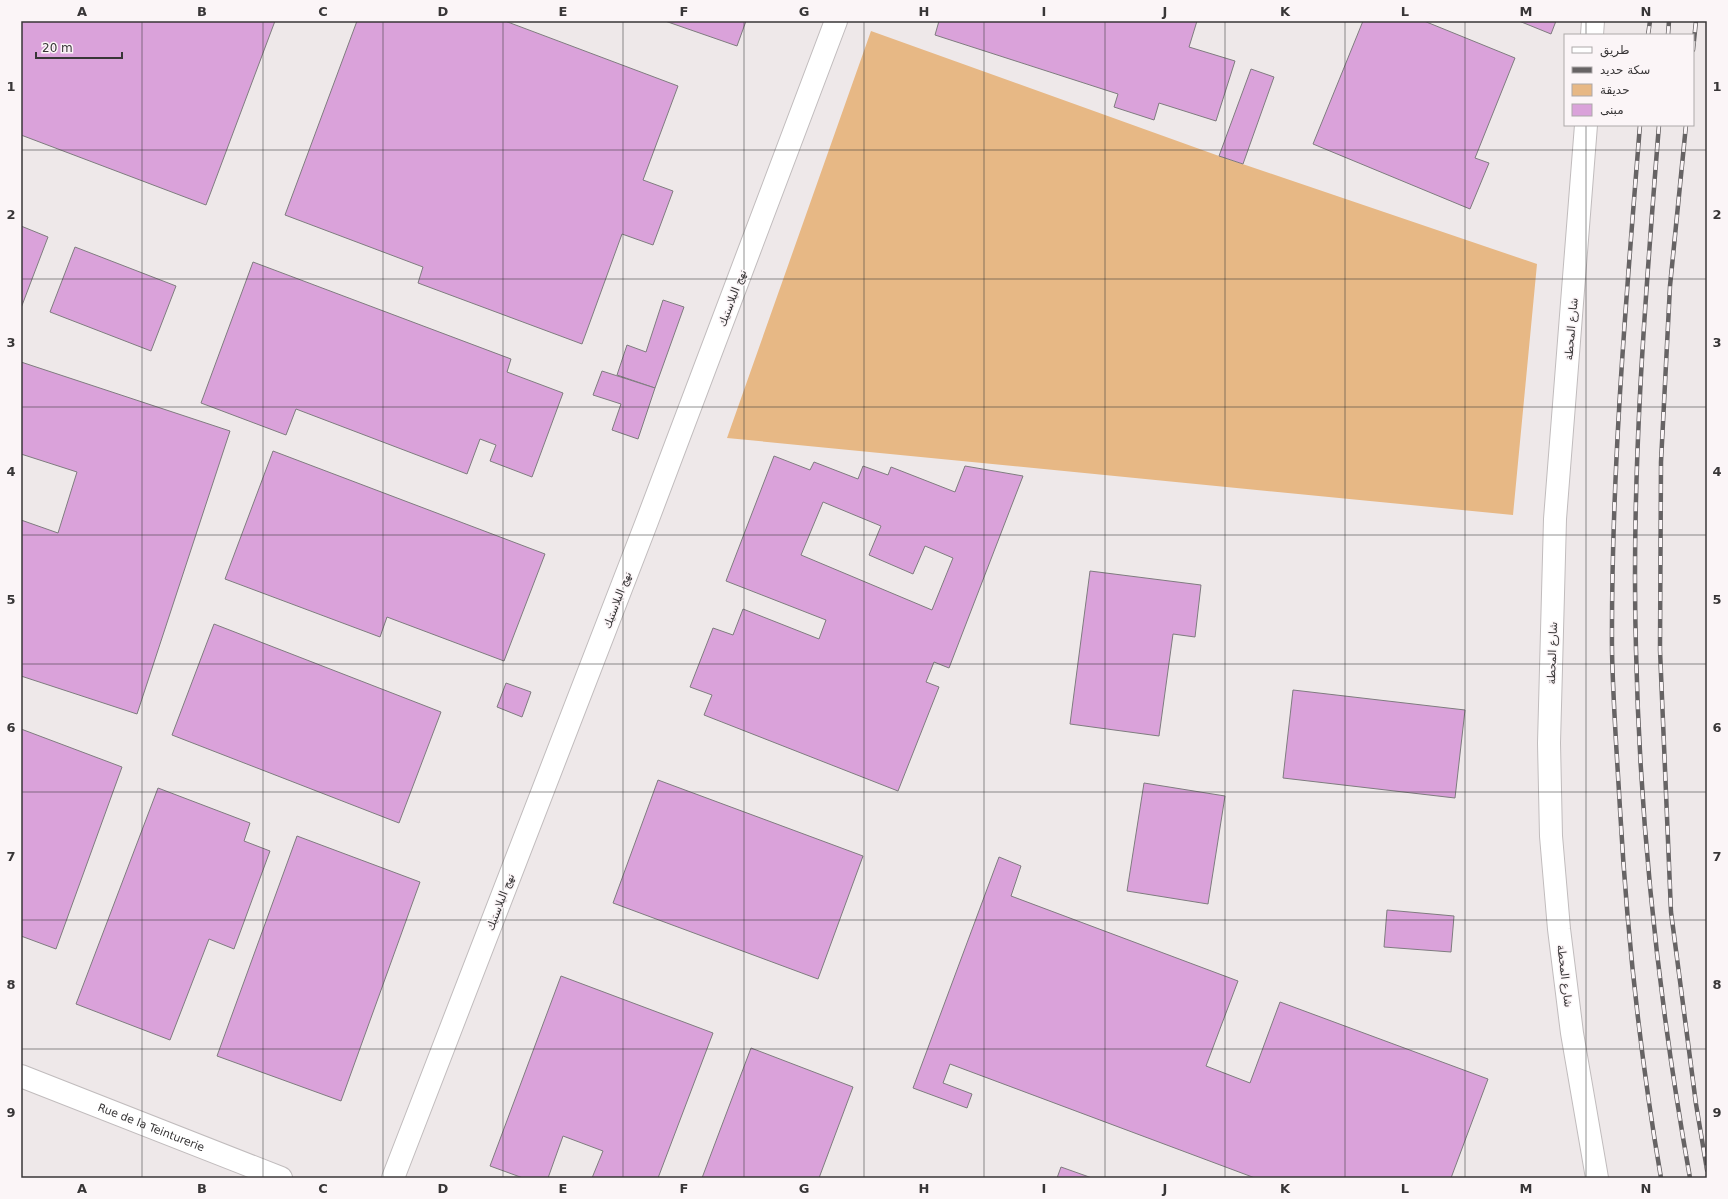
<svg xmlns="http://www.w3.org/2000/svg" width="1728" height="1199" font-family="'DejaVu Sans',Vazirmatn,sans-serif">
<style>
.green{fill:#e7b885}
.building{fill:#daa2da;stroke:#7f7c7f;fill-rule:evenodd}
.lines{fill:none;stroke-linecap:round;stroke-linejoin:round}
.minor-casing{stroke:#c1bcbd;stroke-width:24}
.minor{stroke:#fff;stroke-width:22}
.rail-casing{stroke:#666364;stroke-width:4.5}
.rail{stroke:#fbf5f7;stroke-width:3;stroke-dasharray:9;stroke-linecap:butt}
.grid{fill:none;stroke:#383637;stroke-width:1;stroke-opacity:0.55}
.labels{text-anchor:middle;stroke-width:3;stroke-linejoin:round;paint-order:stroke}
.street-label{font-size:11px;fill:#383637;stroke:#fbf5f7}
.neatline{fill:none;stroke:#383637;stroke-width:1.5}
.grid-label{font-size:13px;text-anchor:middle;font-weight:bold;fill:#383637}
</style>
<rect width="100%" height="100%" fill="#eee8e9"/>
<polygon class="green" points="871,31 1219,156 1537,264 1513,515 727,438"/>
<g class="building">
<polygon points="21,21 275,21 206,205 21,135"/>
<polygon points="357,21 505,21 678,86 643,180 673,191 653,245 622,234 582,344 418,283 423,267 285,215"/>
<polygon points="665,21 746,21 737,46"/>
<polygon points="939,21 1197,21 1189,47 1235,61 1216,121 1159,103 1154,120 1114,107 1118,94 935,35"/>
<polygon points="1363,21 1424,21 1515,58 1475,158 1489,163 1470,209 1313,144"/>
<polygon points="1519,21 1556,21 1551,34"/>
<polygon points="1251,69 1274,77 1243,164 1219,156"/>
<polygon points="21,226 48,237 21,308"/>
<polygon points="75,247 176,286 151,351 50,312"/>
<polygon points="253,262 511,359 507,372 563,393 532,477 490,461 496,445 480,439 467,474 296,409 286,435 201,403"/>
<polygon points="663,300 684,307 655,388 617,375 627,345 646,352"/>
<polygon points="21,362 230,431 137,714 21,676 21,520 58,533 77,472 21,454"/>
<polygon points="602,371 655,388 638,439 612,430 621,404 593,395"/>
<polygon points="273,451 545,554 504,661 387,617 380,637 225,579"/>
<path d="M774 456 810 470 814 462 858 479 863 466 888 475 891 467 955 492 965 466 1023 476 949 668 934 662 926 682 939 687 898 791 704 715 712 695 690 687 713 628 733 635 743 609 819 639 826 620 726 581ZM823 502 881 526 869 555 913 574 925 546 953 558 932 610 801 555Z"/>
<polygon points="1090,571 1201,585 1195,637 1173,634 1159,736 1070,724"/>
<polygon points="214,624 441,712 399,823 172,735"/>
<polygon points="506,683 531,692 522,717 497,707"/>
<polygon points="1293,690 1465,710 1455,798 1283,778"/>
<polygon points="21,729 122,767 56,949 21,936"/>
<polygon points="658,780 863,856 818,979 613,903"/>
<polygon points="1144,783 1225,796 1208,904 1127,891"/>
<polygon points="158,788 250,823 244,841 270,851 234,949 209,939 170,1040 76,1004"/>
<polygon points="297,836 420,882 341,1101 217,1056"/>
<polygon points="999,857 1021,866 1011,896 1238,981 1206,1066 1250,1083 1280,1002 1488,1079 1451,1178 1255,1178 950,1064 943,1083 972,1094 967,1108 913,1088"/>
<polygon points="1387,910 1454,916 1451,952 1384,947"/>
<polygon points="561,976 713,1033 658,1178 592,1178 603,1151 563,1136 548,1178 523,1178 490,1166"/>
<polygon points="751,1048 853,1087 819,1178 702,1178"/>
<polygon points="1061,1167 1092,1178 1057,1178"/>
</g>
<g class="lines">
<defs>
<g id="minor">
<polyline points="1592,35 1593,21"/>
<polyline points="1586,125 1555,519 1549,743 1551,836 1559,929 1572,1033 1597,1178"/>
<path id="s1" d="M21 1076 281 1178"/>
<polyline points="393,1178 646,524 836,21"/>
</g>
</defs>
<use href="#minor" class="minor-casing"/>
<use href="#minor" class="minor"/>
<defs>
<g id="rail">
<polyline points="1648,35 1650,21"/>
<polyline points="1668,35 1669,21"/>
<polyline points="1693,50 1696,21"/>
<path d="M1640 125C1626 300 1611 474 1612 650 1613 703 1617 756 1620 809 1627 933 1640 1056 1661 1178"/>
<path d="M1659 125C1645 299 1631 475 1636 650 1640 827 1659 1004 1690 1178"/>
<polyline points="1686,125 1670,286 1661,462 1660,650 1671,912 1696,1104 1707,1170"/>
</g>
</defs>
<use href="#rail" class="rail-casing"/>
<use href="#rail" class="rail"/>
</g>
<path class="grid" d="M142 21V1178M263 21V1178M383 21V1178M503 21V1178M623 21V1178M744 21V1178M864 21V1178M984 21V1178M1105 21V1178M1225 21V1178M1345 21V1178M1465 21V1178M1586 21V35M1586 125V1178M21 150H1707M21 279H1707M21 407H1707M21 535H1707M21 664H1707M21 792H1707M21 920H1707M21 1049H1707"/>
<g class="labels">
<g class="street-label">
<text transform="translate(732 298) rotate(-69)" y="4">نهج البلاستيك</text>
<text transform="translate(1571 329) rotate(-85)" y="4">شارع المحطة</text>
<text transform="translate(617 600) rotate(-69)" y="4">نهج البلاستيك</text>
<text transform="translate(1552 653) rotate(-88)" y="4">شارع المحطة</text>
<text transform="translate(500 902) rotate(-69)" y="4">نهج البلاستيك</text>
<text transform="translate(1565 976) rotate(83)" y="4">شارع المحطة</text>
<text dy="4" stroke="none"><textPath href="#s1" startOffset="140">Rue de la Teinturerie</textPath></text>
</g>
</g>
<rect width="1728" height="1199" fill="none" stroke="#fbf5f7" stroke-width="44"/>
<rect x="1564" y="34" width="130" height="92" fill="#fbf5f7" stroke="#ada9aa"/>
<rect x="1572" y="47" width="20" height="6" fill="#ffffff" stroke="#ada9aa"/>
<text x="1600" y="54" font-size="12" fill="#383637">طريق</text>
<rect x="1572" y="67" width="20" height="6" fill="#666364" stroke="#ada9aa"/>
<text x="1600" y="74" font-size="12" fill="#383637">سكة حديد</text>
<rect x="1572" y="84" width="20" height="12" fill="#e7b885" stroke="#ada9aa"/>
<text x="1600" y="94" font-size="12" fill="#383637">حديقة</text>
<rect x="1572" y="104" width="20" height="12" fill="#daa2da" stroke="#ada9aa"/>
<text x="1600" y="114" font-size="12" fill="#383637">مبنى</text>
<path d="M36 52v6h86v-6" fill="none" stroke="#383637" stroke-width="2"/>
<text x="42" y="52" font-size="12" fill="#383637" stroke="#fbf5f7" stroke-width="3" paint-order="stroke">20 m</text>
<rect x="22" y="22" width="1684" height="1155" class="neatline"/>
<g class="grid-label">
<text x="82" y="16">A</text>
<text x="202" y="16">B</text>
<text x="323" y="16">C</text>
<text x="443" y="16">D</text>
<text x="563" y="16">E</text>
<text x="684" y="16">F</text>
<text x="804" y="16">G</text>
<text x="924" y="16">H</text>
<text x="1044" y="16">I</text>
<text x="1165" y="16">J</text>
<text x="1285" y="16">K</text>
<text x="1405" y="16">L</text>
<text x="1526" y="16">M</text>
<text x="1646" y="16">N</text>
<text x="11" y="91">1</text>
<text x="1717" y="91">1</text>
<text x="11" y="219">2</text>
<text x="1717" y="219">2</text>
<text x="11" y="347">3</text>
<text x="1717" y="347">3</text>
<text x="11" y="476">4</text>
<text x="1717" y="476">4</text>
<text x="11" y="604">5</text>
<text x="1717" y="604">5</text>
<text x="11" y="732">6</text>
<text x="1717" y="732">6</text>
<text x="11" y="861">7</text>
<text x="1717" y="861">7</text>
<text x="11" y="989">8</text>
<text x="1717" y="989">8</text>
<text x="11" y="1117">9</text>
<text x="1717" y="1117">9</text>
<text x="82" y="1193">A</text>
<text x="202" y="1193">B</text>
<text x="323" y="1193">C</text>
<text x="443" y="1193">D</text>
<text x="563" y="1193">E</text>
<text x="684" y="1193">F</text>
<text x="804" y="1193">G</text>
<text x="924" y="1193">H</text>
<text x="1044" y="1193">I</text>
<text x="1165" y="1193">J</text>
<text x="1285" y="1193">K</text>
<text x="1405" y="1193">L</text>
<text x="1526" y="1193">M</text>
<text x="1646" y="1193">N</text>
</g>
</svg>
